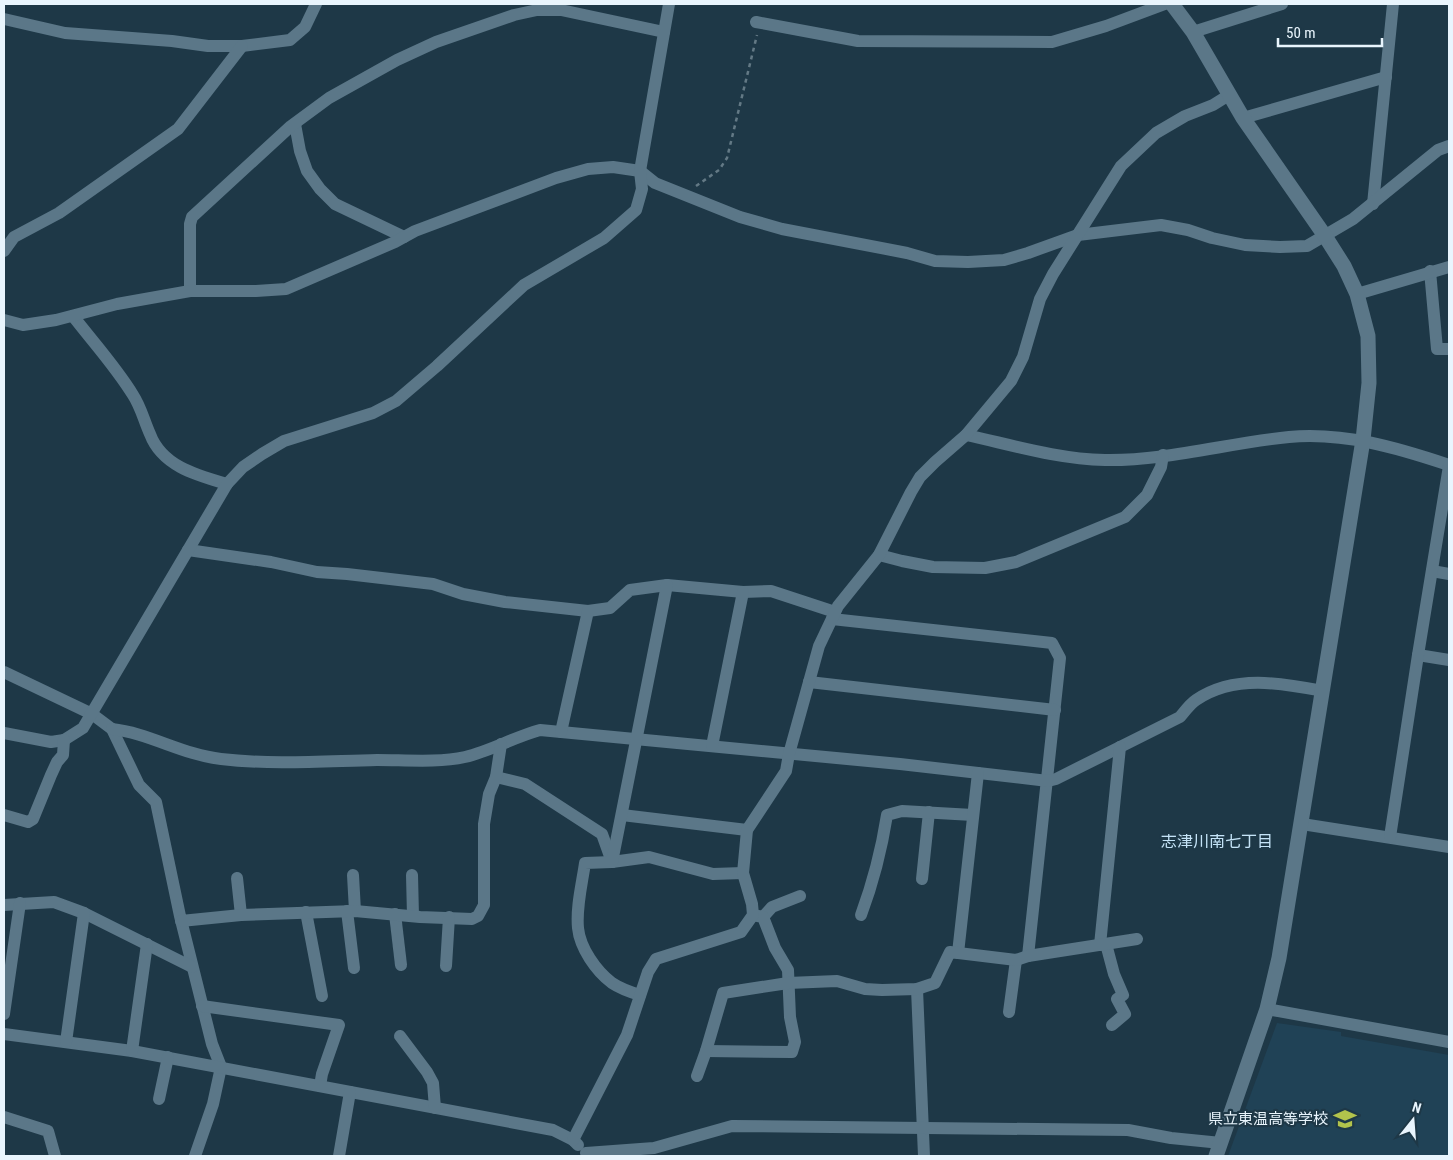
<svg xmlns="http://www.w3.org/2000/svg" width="1453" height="1160" font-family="'Roboto Condensed','Noto Sans JP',sans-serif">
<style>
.built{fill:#204256}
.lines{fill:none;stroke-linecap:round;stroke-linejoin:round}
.path{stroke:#637985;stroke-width:2.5;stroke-dasharray:4 4;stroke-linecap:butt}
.minor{stroke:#5b7788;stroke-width:12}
.tertiary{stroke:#5b7788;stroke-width:15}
.labels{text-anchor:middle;stroke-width:4.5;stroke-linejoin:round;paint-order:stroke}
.poi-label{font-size:15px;fill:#e9f5fd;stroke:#1e3847;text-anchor:end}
.neighbourhood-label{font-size:16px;fill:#c4e3f7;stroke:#1e3847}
</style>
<rect width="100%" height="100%" fill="#1e3847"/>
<polygon class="built" points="1277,1023 1341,1032 1341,1036 1449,1055 1449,1156 1228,1156"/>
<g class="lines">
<polyline class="path" points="696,186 719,170 727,158 757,35"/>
<g class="minor">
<polyline points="4,19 65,33 172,41 208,46 242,46 290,40 305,27 316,4"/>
<polyline points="756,22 858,41 1052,42 1106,26 1165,4"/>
<polyline points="1193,32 1282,4"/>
<polyline points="1243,118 1386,77"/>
<polyline points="295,124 300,151 307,171 320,189 335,204 404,237"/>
<polyline points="1373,204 1393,4"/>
<polyline points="4,251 14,237 59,213 178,129 242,46"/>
<polyline points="1430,271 1437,349 1449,349"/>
<polyline points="190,291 190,224 192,217 291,126 329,98 397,60 436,42 514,15 537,10 561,10 664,32"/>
<polyline points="1357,294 1449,267"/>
<path d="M73 316C93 342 116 367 133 395 141 407 144 421 150 434 162 466 196 475 227 484"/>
<polyline points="4,320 23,325 56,320 117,304 190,291 256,291 286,289 395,242 415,231 556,178 588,169 613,167 640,171 655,183 740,217 782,229 907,253 935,261 968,262 1004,260 1028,253 1078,235 1161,225 1188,230 1212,238 1245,245 1280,247 1307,246 1353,219 1438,150 1449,146"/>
<path d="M966 435C1012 445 1058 459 1105 460 1166 461 1228 443 1289 437 1345 432 1398 448 1449 465"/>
<polyline points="188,550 271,562 317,572 347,574 433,584 463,594 505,602 588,611"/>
<polyline points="879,555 902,561 933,567 985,568 1016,562 1125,517 1147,495 1161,467 1163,455"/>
<polyline points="1432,571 1449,574"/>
<polyline points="832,619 1052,643 1060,658 1028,956"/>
<polyline points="1418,655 1449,660"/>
<polyline points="4,672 92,714 112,729 139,785 156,802 180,916 212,1044 221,1067 213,1104 195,1156"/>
<polyline points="809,682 1055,710"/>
<path d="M112 729C149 733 183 755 221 759 273 765 326 761 377 760 405 760 438 763 465 757 491 751 514 737 540 730L900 764 1048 781 1056 779 1180 717C1185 711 1190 704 1196 700 1234 674 1281 683 1323 691"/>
<polyline points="561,732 588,611 610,608 630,590 667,585 743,592 771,591 835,612"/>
<polyline points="4,733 51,742 64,740 83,728 227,484 243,467 262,454 284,441 373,413 396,401 437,366 524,285 604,238 636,210 642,189 640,171 669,4"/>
<polyline points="712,746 743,592"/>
<polyline points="496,777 525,784 602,834 612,862 649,857 713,874 743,873"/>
<polyline points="4,815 28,822 33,819 51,775 57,762 63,755 64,740"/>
<polyline points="622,815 747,830"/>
<polyline points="1302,824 1449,847"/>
<polyline points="1390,837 1418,655 1449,466"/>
<polyline points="353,875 355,911"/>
<polyline points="412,875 413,916"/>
<polyline points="237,878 241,915"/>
<polyline points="922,879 929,812"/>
<polyline points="4,905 54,902 84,913 192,967"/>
<polyline points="347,911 354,968"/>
<polyline points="306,912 322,996"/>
<polyline points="395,914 401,965"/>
<path d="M861 915C874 880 881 853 887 815L902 811 973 815"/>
<polyline points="763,917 772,907 800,896"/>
<polyline points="181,921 241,915 355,911 420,917 472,919 478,916 484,905 484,824 489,794 496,777 501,744"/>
<polyline points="1106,944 1114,974 1123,995 1117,999 1125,1014 1112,1025"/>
<polyline points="1100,945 1120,747"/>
<polyline points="958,953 978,773"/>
<polyline points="446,966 449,917"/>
<polyline points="917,989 924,1156"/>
<path d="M640 995C630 992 621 989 612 983 596 971 580 948 578 928 576 907 582 884 585 863L612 862 667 585"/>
<polyline points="202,1006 339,1025 322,1074 320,1086"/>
<polyline points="1267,1009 1449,1042"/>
<polyline points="1009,1012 1016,960"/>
<polyline points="4,1014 20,903"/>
<polyline points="4,1034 132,1051 553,1130 573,1140 578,1145"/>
<polyline points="400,1036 427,1072 433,1083 435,1108"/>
<polyline points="66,1042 84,913"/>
<polyline points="132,1051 147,944"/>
<polyline points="706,1051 792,1052 795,1042 790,1017 788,970 775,948 763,917 753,915"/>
<polyline points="697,1076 706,1051 723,993 788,983 837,981 865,989 882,990 917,989 935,983 950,952 1016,960 1028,956 1137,939"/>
<polyline points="159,1099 168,1057"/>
<polyline points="4,1117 48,1131 55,1156"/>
<polyline points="573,1140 627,1035 648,972 656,959 741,932 753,915 752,904 743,873 747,830 786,771 789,754 819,646 838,606 879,555 911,492 920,477 935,462 966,435 1011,381 1023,357 1040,299 1053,274 1121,166 1156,133 1185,116 1213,105 1229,95"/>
<polyline points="586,1153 654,1148 732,1126 1128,1130 1171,1138 1221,1143"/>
<polyline points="339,1156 350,1092"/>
</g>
<polyline class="tertiary" points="1172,4 1193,32 1243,118 1325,236 1344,266 1357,294 1368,336 1369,383 1363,440 1279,958 1267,1009 1216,1156"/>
</g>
<defs>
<symbol id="school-bare" viewBox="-9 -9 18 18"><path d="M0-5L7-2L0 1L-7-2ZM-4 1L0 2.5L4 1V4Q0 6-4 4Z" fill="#b2c34c" stroke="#1e3847" stroke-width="2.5" paint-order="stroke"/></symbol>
</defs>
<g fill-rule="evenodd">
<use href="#school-bare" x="1329" y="1103" width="32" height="32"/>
</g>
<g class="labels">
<g class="poi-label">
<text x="1328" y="1124">県立東温高等学校</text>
</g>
<g class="neighbourhood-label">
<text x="1217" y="847">志津川南七丁目</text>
</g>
</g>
<rect width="1453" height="1160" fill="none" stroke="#e9f5fd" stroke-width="10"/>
<g transform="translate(1413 1120) rotate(17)" stroke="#1e3847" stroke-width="4" paint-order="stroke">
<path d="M0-4L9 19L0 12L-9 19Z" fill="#e9f5fd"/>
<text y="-8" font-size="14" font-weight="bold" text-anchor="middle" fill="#e9f5fd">N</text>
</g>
<path d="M1278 38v8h104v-8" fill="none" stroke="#e9f5fd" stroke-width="2.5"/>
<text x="1286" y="38" font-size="15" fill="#e9f5fd" stroke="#1e3847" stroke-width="4" paint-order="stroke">50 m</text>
</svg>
